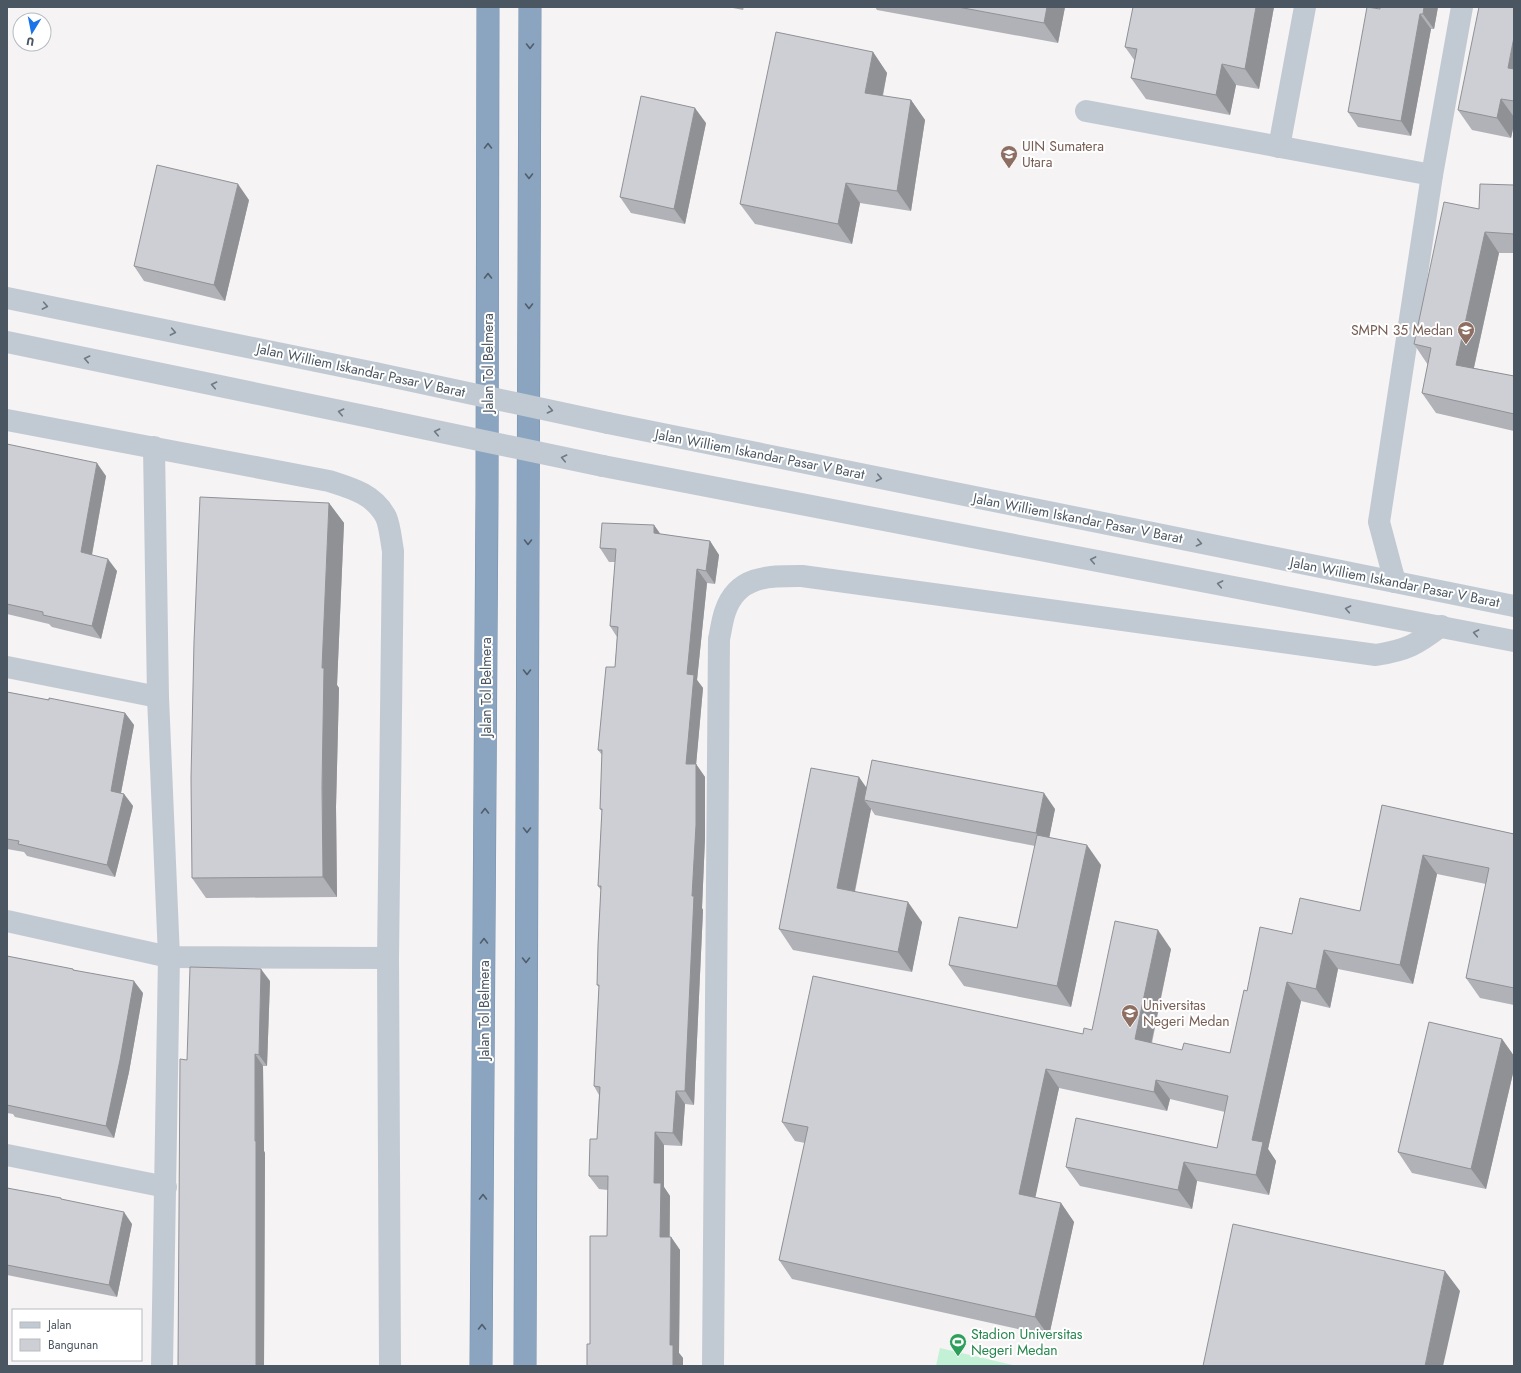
<svg xmlns="http://www.w3.org/2000/svg" width="1521" height="1373" font-family="Jost,sans-serif">
<style>
.green{fill:#c3f1d5}
.lines{fill:none;stroke-linecap:round;stroke-linejoin:round}
.highway-casing{stroke:#7690ad;stroke-width:23}
.minor{stroke:#c1cad2;stroke-width:22}
.highway{stroke:#8ba5c1;stroke-width:22}
.minor-bridge{stroke:#c1cad2;stroke-width:22}
.wall{fill:#b0b2b7}
.shaded-wall{fill:#909195}
.building{fill:#cdcfd5;stroke:#909195}
.oneway{stroke:#505e6b}
.oneway2{stroke:#6e7983}
.labels{text-anchor:middle;stroke-width:4;stroke-linejoin:round;paint-order:stroke}
.education-label{font-size:14px;fill:#785e54;stroke:#fff;text-anchor:start}
.street-label{font-size:14px;fill:#4a5661;stroke:#fff}
.leisure-label{font-size:14px;fill:#27864d;stroke:#fff;text-anchor:start}
</style>
<rect width="100%" height="100%" fill="#f5f3f3"/>
<polygon class="green" points="940,1348 1017,1366 936,1366"/>
<g class="lines">
<defs>
<g id="highway">
<polyline points="481,1366 487,497 488,7"/>
<polyline points="525,1366 530,7"/>
</g>
</defs>
<use href="#highway" class="highway-casing"/>
<g class="minor">
<polyline points="1086,111 1432,175"/>
<polyline points="1279,147 1305,7"/>
<polyline points="7,298 375,373"/>
<polyline points="7,342 379,419"/>
<path d="M7 420 329 481C351 488 374 494 386 517 390 526 391 540 393 551L388 958 390 1366"/>
<polyline points="608,423 1514,606"/>
<polyline points="154,447 158,697 169,957 162,1366"/>
<polyline points="603,466 1514,641"/>
<polyline points="1395,582 1379,522 1432,175 1462,7"/>
<polyline points="7,667 158,697"/>
<polyline points="7,921 169,957 388,958"/>
<polyline points="7,1155 166,1187"/>
<path d="M713 1366 719 639C721 630 722 621 725 612 737 575 769 576 802 576L1376 655C1407 650 1416 645 1441 626"/>
</g>
<use href="#highway" class="highway"/>
<g class="minor-bridge">
<polyline points="375,373 608,423"/>
<polyline points="379,419 603,466"/>
</g>
</g>
<g class="wall">
<polygon points="728,7 744,7 743,10"/>
<polygon points="875,7 1065,7 1058,43 877,10"/>
<polygon points="1274,7 1259,89 1236,85 1230,115 1146,99 1131,78 1135,61 1125,47"/>
<polygon points="1380,7 1438,7 1434,29 1431,29 1411,136 1358,127 1348,112"/>
<polygon points="1514,7 1514,124 1511,138 1472,130 1458,110"/>
<polygon points="873,52 887,73 883,96 911,100 925,120 911,211 860,203 852,244 755,224 740,204"/>
<polygon points="706,123 685,224 631,213 620,197"/>
<polygon points="1514,185 1514,253 1499,253 1474,368 1514,376 1514,431 1436,413 1422,393 1428,365 1414,344"/>
<polygon points="249,200 225,301 144,281 134,266"/>
<polygon points="7,444 106,476 92,555 117,571 101,639 52,627 49,624 7,614"/>
<polygon points="329,503 344,523 337,685 339,688 336,807 337,897 206,898 192,878"/>
<polygon points="654,525 660,534 710,541 719,555 715,584 707,583 697,680 703,688 696,764 705,777 705,838 702,908 703,910 694,1105 685,1104 682,1146 664,1145 664,1187 670,1196 670,1237 671,1237 680,1250 679,1353 683,1358 590,1344 607,1236 608,1190 599,1189 589,1176 597,1139 599,1095 594,1086 599,987 597,985 601,890 598,886 602,811 600,809 602,755 598,750 615,667 617,637 610,626 615,562 609,562 600,548"/>
<polygon points="7,691 8,692 49,700 125,713 134,725 121,793 124,794 133,806 115,877 27,856 24,852 7,849"/>
<polygon points="866,787 1055,809 1049,837 1101,865 1071,1007 964,986 949,965 1017,928 1035,846 875,815 871,809 855,892 922,922 912,972 793,950 779,929"/>
<polygon points="1382,805 1514,834 1514,1005 1480,998 1466,978 1486,884 1437,874 1413,984 1338,969 1330,1008 1301,1001 1268,1149 1276,1161 1269,1195 1197,1181 1192,1209 1080,1186 1066,1167 1217,1148 1225,1112 1170,1099 1167,1111 1059,1088 1035,1197 1061,1203 1074,1222 1049,1336 792,1279 779,1260 805,1143 795,1141 782,1122 1083,1034 1092,1030 1171,949 1152,1043 1182,1050 1230,1053 1247,991 1292,934 1360,911"/>
<polygon points="7,956 74,970 143,993 129,1072 114,1138 15,1117 13,1114 7,1113"/>
<polygon points="270,981 267,1066 263,1066 264,1151 265,1153 264,1366 178,1366 187,1060"/>
<polygon points="1502,1039 1514,1056 1514,1069 1486,1189 1412,1173 1398,1152"/>
<polygon points="7,1188 63,1200 132,1224 117,1297 7,1275"/>
</g>
<g class="shaded-wall">
<polygon points="1047,7 1065,7 1058,43 1044,23"/>
<polygon points="1256,7 1274,7 1259,89 1245,69"/>
<polygon points="1424,7 1438,7 1434,29 1423,14"/>
<polygon points="1420,14 1431,29 1411,136 1401,121"/>
<polygon points="1514,37 1514,77 1508,68"/>
<polygon points="873,52 887,73 879,113 865,93"/>
<polygon points="1222,64 1236,85 1230,115 1216,95"/>
<polygon points="1501,99 1514,117 1514,124 1511,138 1497,118"/>
<polygon points="911,100 925,120 911,211 897,191"/>
<polygon points="695,108 706,123 685,224 674,209"/>
<polygon points="846,183 860,203 852,244 838,224"/>
<polygon points="238,184 249,200 225,301 214,285"/>
<polygon points="1485,232 1499,253 1470,385 1456,365"/>
<polygon points="97,463 106,476 90,565 81,552"/>
<polygon points="329,503 344,523 337,685 339,688 336,807 337,897 323,877 322,668"/>
<polygon points="654,525 664,539 654,533"/>
<polygon points="710,541 719,555 715,584 706,571"/>
<polygon points="108,559 117,571 101,639 92,626"/>
<polygon points="697,569 707,583 697,680 703,688 695,777 686,764 687,674"/>
<polygon points="125,713 134,725 119,803 111,791"/>
<polygon points="696,764 705,777 705,838 702,908 703,910 694,1105 685,1091 692,896"/>
<polygon points="859,777 873,797 864,800 871,809 851,909 837,888"/>
<polygon points="1044,793 1055,809 1047,849 1036,833"/>
<polygon points="124,794 133,806 115,877 107,865"/>
<polygon points="1087,845 1101,865 1071,1007 1057,986"/>
<polygon points="1423,855 1437,874 1413,984 1400,965"/>
<polygon points="908,902 922,922 912,972 898,952"/>
<polygon points="1158,930 1171,949 1148,1058 1135,1039"/>
<polygon points="1324,950 1338,969 1330,1008 1316,989"/>
<polygon points="261,969 270,981 267,1066 259,1055"/>
<polygon points="134,981 143,993 129,1072 114,1138 106,1126"/>
<polygon points="1287,982 1301,1001 1268,1149 1276,1161 1269,1195 1256,1175 1252,1140"/>
<polygon points="1502,1039 1514,1056 1514,1069 1486,1189 1471,1169"/>
<polygon points="255,1054 263,1066 264,1151 265,1153 264,1366 256,1366"/>
<polygon points="1046,1069 1059,1088 1032,1213 1019,1194"/>
<polygon points="1156,1080 1170,1099 1167,1111 1154,1092"/>
<polygon points="676,1091 685,1104 682,1146 673,1133"/>
<polygon points="655,1132 664,1145 664,1187 670,1196 669,1250 660,1237 654,1183"/>
<polygon points="1184,1162 1197,1181 1192,1209 1178,1190"/>
<polygon points="1061,1203 1074,1222 1049,1336 1035,1317"/>
<polygon points="124,1212 132,1224 117,1297 109,1285"/>
<polygon points="671,1237 680,1250 679,1353 683,1358 683,1366 673,1366 670,1345"/>
<polygon points="1445,1271 1460,1291 1443,1366 1425,1366"/>
</g>
<g class="building">
<polygon points="958,7 1047,7 1044,23"/>
<polygon points="1133,7 1256,7 1245,69 1222,64 1216,95 1131,78 1137,49 1125,47"/>
<polygon points="1367,7 1380,9 1380,7 1424,7 1423,14 1420,14 1401,121 1348,112"/>
<polygon points="1479,7 1514,7 1514,37 1508,68 1514,69 1514,101 1501,99 1497,118 1458,110"/>
<polygon points="776,32 873,52 865,93 911,100 897,191 846,183 838,224 740,204"/>
<polygon points="641,96 695,108 674,209 620,197"/>
<polygon points="157,165 238,184 214,285 134,266"/>
<polygon points="1480,184 1514,185 1514,234 1485,232 1456,365 1514,376 1514,414 1422,393 1431,348 1414,344 1444,202 1479,209"/>
<polygon points="7,444 97,463 81,552 108,559 92,626 43,615 43,612 7,604"/>
<polygon points="200,497 329,503 322,668 324,668 322,787 323,877 192,878 191,778 194,642"/>
<polygon points="602,523 654,525 654,533 710,541 706,571 697,569 687,674 694,675 686,764 696,764 696,825 692,896 694,896 685,1091 676,1091 673,1133 655,1132 654,1183 661,1183 660,1237 671,1237 670,1345 673,1345 673,1366 587,1366 587,1344 590,1344 590,1236 607,1236 608,1176 589,1176 590,1139 597,1139 600,1087 594,1086 599,985 597,985 598,945 601,886 598,886 602,809 600,809 602,750 598,750 606,667 615,667 618,627 610,626 616,549 600,548"/>
<polygon points="7,692 49,700 49,698 125,713 111,791 124,794 107,865 18,844 19,841 7,839"/>
<polygon points="872,760 1044,793 1036,833 864,800"/>
<polygon points="811,768 859,777 837,888 908,902 898,952 779,929"/>
<polygon points="1382,805 1514,834 1514,988 1466,978 1489,868 1423,855 1400,965 1324,950 1316,989 1287,982 1252,1140 1263,1142 1256,1175 1184,1162 1178,1190 1066,1167 1076,1118 1217,1148 1228,1096 1156,1080 1154,1092 1046,1069 1019,1194 1061,1203 1035,1317 779,1260 808,1127 782,1122 813,976 1083,1034 1084,1028 1092,1030 1115,921 1158,930 1135,1039 1182,1050 1184,1043 1230,1053 1244,990 1247,991 1260,927 1292,934 1300,898 1360,911"/>
<polygon points="1037,835 1087,845 1057,986 949,965 959,917 1017,928"/>
<polygon points="7,956 73,969 73,970 134,981 120,1060 106,1126 7,1105"/>
<polygon points="190,967 261,969 259,1055 255,1054 255,1141 256,1141 256,1366 178,1366 180,1059 187,1060"/>
<polygon points="1429,1022 1502,1039 1471,1169 1398,1152"/>
<polygon points="7,1188 61,1198 61,1199 124,1212 109,1285 7,1265"/>
<polygon points="1233,1224 1445,1271 1425,1366 1203,1366"/>
</g>
<defs><path id="oneway-chevron" d="M-2-3.5L2.5 0L-2 3.5" fill="none" stroke-width="1.6" stroke-linecap="round" stroke-linejoin="round"/></defs>
<g class="oneway">
<use href="#oneway-chevron" transform="translate(530 46) rotate(90)"/>
<use href="#oneway-chevron" transform="translate(488 146) rotate(-90)"/>
<use href="#oneway-chevron" transform="translate(529 176) rotate(90)"/>
<use href="#oneway-chevron" transform="translate(488 276) rotate(-90)"/>
<use href="#oneway-chevron" transform="translate(529 306) rotate(90)"/>
<use href="#oneway-chevron" transform="translate(528 542) rotate(90)"/>
<use href="#oneway-chevron" transform="translate(527 672) rotate(90)"/>
<use href="#oneway-chevron" transform="translate(485 811) rotate(-90)"/>
<use href="#oneway-chevron" transform="translate(527 830) rotate(90)"/>
<use href="#oneway-chevron" transform="translate(484 941) rotate(-90)"/>
<use href="#oneway-chevron" transform="translate(526 960) rotate(90)"/>
<use href="#oneway-chevron" transform="translate(483 1197) rotate(-90)"/>
<use href="#oneway-chevron" transform="translate(482 1327) rotate(-90)"/>
</g>
<g class="oneway2">
<use href="#oneway-chevron" transform="translate(45 306) rotate(11)"/>
<use href="#oneway-chevron" transform="translate(173 332) rotate(11)"/>
<use href="#oneway-chevron" transform="translate(87 359) rotate(-168)"/>
<use href="#oneway-chevron" transform="translate(214 385) rotate(-168)"/>
<use href="#oneway-chevron" transform="translate(550 410) rotate(12)"/>
<use href="#oneway-chevron" transform="translate(341 412) rotate(-168)"/>
<use href="#oneway-chevron" transform="translate(437 432) rotate(-168)"/>
<use href="#oneway-chevron" transform="translate(564 458) rotate(-168)"/>
<use href="#oneway-chevron" transform="translate(879 478) rotate(11)"/>
<use href="#oneway-chevron" transform="translate(1199 543) rotate(12)"/>
<use href="#oneway-chevron" transform="translate(1093 560) rotate(-169)"/>
<use href="#oneway-chevron" transform="translate(1220 584) rotate(-169)"/>
<use href="#oneway-chevron" transform="translate(1348 609) rotate(-169)"/>
<use href="#oneway-chevron" transform="translate(1476 633) rotate(-169)"/>
</g>
<defs>
<symbol id="university-pin" viewBox="-11 -11 22 30"><path d="M0 17L-7.5 6A9.5 9.5 0 1 1 7.5 6Z" fill="#8d6e63" stroke="#fff"/><path d="M0-5L7-2L0 1L-7-2ZM-4 1L0 2.5L4 1V4Q0 6-4 4Z" fill="#fff"/></symbol>
<symbol id="school-pin" viewBox="-11 -11 22 30"><path d="M0 17L-7.5 6A9.5 9.5 0 1 1 7.5 6Z" fill="#8d6e63" stroke="#fff"/><path d="M0-5L7-2L0 1L-7-2ZM-4 1L0 2.5L4 1V4Q0 6-4 4Z" fill="#fff"/></symbol>
<symbol id="stadium-pin" viewBox="-11 -11 22 30"><path d="M0 17L-7.5 6A9.5 9.5 0 1 1 7.5 6Z" fill="#2e9e5b" stroke="#fff"/><path d="M0-5a6.5 5 0 1 0 0 10a6.5 5 0 1 0 0-10ZM-3.5-1.8h7v3.6h-7Z" fill="#fff"/></symbol>
</defs>
<g fill-rule="evenodd">
<use href="#university-pin" x="999" y="144" width="20" height="27"/>
<use href="#school-pin" x="1456" y="320" width="20" height="27"/>
<use href="#university-pin" x="1120" y="1003" width="20" height="27"/>
<use href="#stadium-pin" x="948" y="1332" width="20" height="27"/>
</g>
<g class="labels">
<g class="education-label">
<text x="1022" y="151">UIN Sumatera<tspan x="1022" dy="16">Utara</tspan></text>
<text x="1453" y="335" text-anchor="end">SMPN 35 Medan</text>
<text x="1143" y="1010">Universitas<tspan x="1143" dy="16">Negeri Medan</tspan></text>
</g>
<g class="street-label">
<text transform="translate(488 363) rotate(-90)" y="5">Jalan Tol Belmera</text>
<text transform="translate(361 370) rotate(12)" y="5">Jalan Williem Iskandar Pasar V Barat</text>
<text transform="translate(760 454) rotate(11)" y="5">Jalan Williem Iskandar Pasar V Barat</text>
<text transform="translate(1078 518) rotate(11)" y="5">Jalan Williem Iskandar Pasar V Barat</text>
<text transform="translate(1395 582) rotate(11)" y="5">Jalan Williem Iskandar Pasar V Barat</text>
<text transform="translate(486 687) rotate(-90)" y="5">Jalan Tol Belmera</text>
<text transform="translate(484 1010) rotate(-90)" y="5">Jalan Tol Belmera</text>
</g>
<g class="leisure-label">
<text x="971" y="1339">Stadion Universitas<tspan x="971" dy="16">Negeri Medan</tspan></text>
</g>
</g>
<rect width="1521" height="1373" fill="none" stroke="#4a5661" stroke-width="16"/>
<rect x="12" y="1309" width="130" height="52" fill="#ffffff" stroke="#b7bbc0"/>
<rect x="20" y="1322" width="20" height="6" fill="#c1cad2" stroke="#b7bbc0"/>
<text x="48" y="1329" font-size="12" fill="#4a5661">Jalan</text>
<rect x="20" y="1339" width="20" height="12" fill="#cdcfd5" stroke="#b7bbc0"/>
<text x="48" y="1349" font-size="12" fill="#4a5661">Bangunan</text>
<g transform="translate(32 32) rotate(190)"><circle r="19" fill="#ffffff" stroke="#b7bbc0"/>
<path d="M0-3L7 15L0 10L-7 15Z" fill="#1a73e8"/>
<text y="-6" font-size="11" font-weight="bold" text-anchor="middle" fill="#4a5661">U</text>
</g>
</svg>
